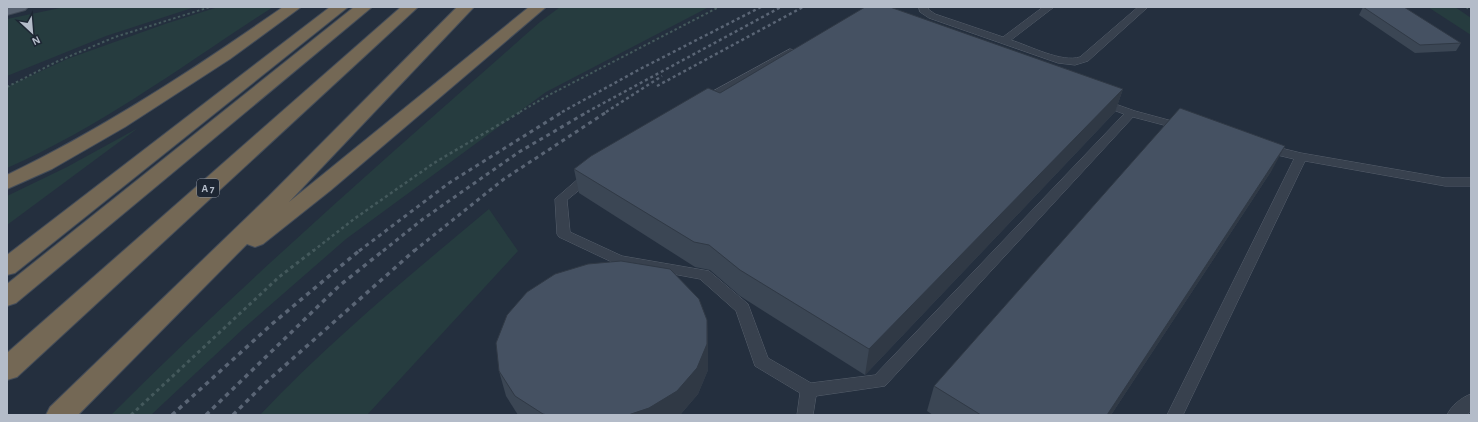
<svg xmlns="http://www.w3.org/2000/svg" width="1478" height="422" font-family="'Alegreya Sans',sans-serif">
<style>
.green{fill:#263c3f}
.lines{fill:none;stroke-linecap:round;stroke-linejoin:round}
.service-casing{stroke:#565f6c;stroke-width:1}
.primary-casing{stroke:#414a57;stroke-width:2}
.motorway-casing{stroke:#434c59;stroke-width:2}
.path-far2{stroke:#44595c;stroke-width:2;stroke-dasharray:2.5 2.5;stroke-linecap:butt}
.path-far1{stroke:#44595c;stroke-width:2.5;stroke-dasharray:3 3;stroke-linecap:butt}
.path{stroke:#44595c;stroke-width:3;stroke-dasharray:3.5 3.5;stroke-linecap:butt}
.service{fill:#38414e;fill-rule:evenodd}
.primary{fill:#56606e;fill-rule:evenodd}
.motorway{fill:#746855;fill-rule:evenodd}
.rail-far2{stroke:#5a6575;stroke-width:2.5;stroke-dasharray:3 3;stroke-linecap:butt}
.rail-far1{stroke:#5a6575;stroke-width:3;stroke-dasharray:4 4;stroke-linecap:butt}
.rail{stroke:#5a6575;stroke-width:3.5;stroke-dasharray:4.5 4.5;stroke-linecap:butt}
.wall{fill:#3b4654}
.shaded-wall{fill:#303945}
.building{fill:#455162;stroke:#303945}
.labels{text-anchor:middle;stroke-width:3;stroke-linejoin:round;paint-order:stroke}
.shield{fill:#1d2633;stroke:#878f9c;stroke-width:1}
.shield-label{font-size:11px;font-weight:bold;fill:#b4bcc9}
</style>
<rect width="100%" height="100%" fill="#242f3e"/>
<g class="green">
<polygon points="65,7 195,7 106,36 7,76 7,19"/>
<path d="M218 7H273C186 63 103 126 7 168V87L67 59 165 24Z"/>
<path d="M560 7H709L546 92 346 239 244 328 151 415H111C248 278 395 150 540 22Z"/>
<polygon points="1428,7 1455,7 1471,18 1471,35"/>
<polygon points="138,128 7,225 7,196 67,167"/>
<path d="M489 209 518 251 367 415H260C331 340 410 275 489 209Z"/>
</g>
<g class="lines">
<defs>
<g id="service">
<path d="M919 7H929L928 9 935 14 1003 37 1043 7H1054L1011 40C1030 46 1062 63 1080 57L1138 7H1148L1088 61 1075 65 1058 63 929 18 920 12Z"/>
<polygon points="790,49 794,50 795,52 794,54 706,102 702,103 697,100"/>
<polygon points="1101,99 1135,111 1187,125 1189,127 1183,130 1133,117 885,386 816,396 813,415 797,415 800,393 755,366 736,311 700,279 614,263 559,237 557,234 555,199 586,172 594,172 596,175 594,178 567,200 570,232 622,256 709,271 748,304 768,358 811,383 875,375 1124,114 1097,104 1096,102"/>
<polygon points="1264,144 1301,153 1445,178 1471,178 1471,186 1445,186 1305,161 1183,415 1167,415 1294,159 1260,151 1258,148 1260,145"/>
<path d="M1471 394V411L1467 415H1447C1451 406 1462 397 1471 394Z"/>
</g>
<polygon id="primary" points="7,7 28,7 25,10 7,15"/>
<g id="motorway">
<path d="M283 7H301L230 59 125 127 52 169 7 189V175C104 128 194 69 283 7Z"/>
<polygon points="330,7 348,7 15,273 7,275 7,255"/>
<polygon points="354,7 372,7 16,303 7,306 7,284"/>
<polygon points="401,7 418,7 17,377 7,380 7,353"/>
<polygon points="457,7 474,7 289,202 529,7 546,7 331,190 263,244 255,247 247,244 78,415 46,415 50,407 268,197"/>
</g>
</defs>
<use href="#service" class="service-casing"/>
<use href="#primary" class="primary-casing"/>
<use href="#motorway" class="motorway-casing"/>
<g class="path-far2">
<polyline points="1466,7 1471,10"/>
<polyline points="7,87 56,62 115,37 210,7"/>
<polyline points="520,112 549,95 719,7"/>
</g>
<polyline class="path-far1" points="313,251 354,219 434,163 522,111"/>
<polyline class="path" points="131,415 279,277 314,250"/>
<use href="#service" class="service"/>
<use href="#primary" class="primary"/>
<use href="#motorway" class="motorway"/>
<g class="rail-far2">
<polyline points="657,86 803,7"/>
<polyline points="562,112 642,68 761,7"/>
<polyline points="587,112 781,7"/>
<polyline points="606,112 662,76"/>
</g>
<g class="rail-far1">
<polyline points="359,251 449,183 564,111"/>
<polyline points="383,251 423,219 519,152 589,111"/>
<polyline points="414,251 504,179 608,111"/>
</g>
<g class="rail">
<polyline points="172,415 272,324 360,250"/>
<polyline points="206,415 339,286 384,250"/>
<polyline points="233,415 263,385 415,250"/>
</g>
</g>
<g class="wall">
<polygon points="1363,7 1461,43 1456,51 1415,53 1359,15"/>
<polygon points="1123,89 1115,112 865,375 740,296 710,270 695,267 579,193 574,169 720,93"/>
<polygon points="1272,170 1111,415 933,415 927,411 934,386"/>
<polygon points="707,320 708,346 708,370 698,394 680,415 518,415 506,396 499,371"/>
</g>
<g class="shaded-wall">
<polygon points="1123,89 1115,112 865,375 869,349"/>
<polygon points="1285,146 1272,170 1111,415 1107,415"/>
<polygon points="707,320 708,346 708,370 698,394 680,415 628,415"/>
</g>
<g class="building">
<polygon points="865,7 890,7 1123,89 869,349 740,270 709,245 694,242 574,169 591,156 708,88 720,93"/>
<polygon points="1363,7 1404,7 1461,43 1420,45"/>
<polygon points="1180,108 1285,146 1107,415 981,415 934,386"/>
<polygon points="621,261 670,269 699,299 707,320 707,344 697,368 677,391 649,408 628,415 548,415 543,414 515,396 499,371 496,343 507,315 527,292 555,274 588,264"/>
</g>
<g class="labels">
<rect class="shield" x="197" y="179" width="22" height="18" rx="3"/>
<g class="shield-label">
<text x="208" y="192">A 7</text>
</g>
</g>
<rect width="1478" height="422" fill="none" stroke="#b4bcc9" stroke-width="16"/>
<g transform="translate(32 32) rotate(154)" stroke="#1d2633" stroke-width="3" paint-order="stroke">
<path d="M0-3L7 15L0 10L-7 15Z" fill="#b4bcc9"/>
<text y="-6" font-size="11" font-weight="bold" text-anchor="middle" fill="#b4bcc9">N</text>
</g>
</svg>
